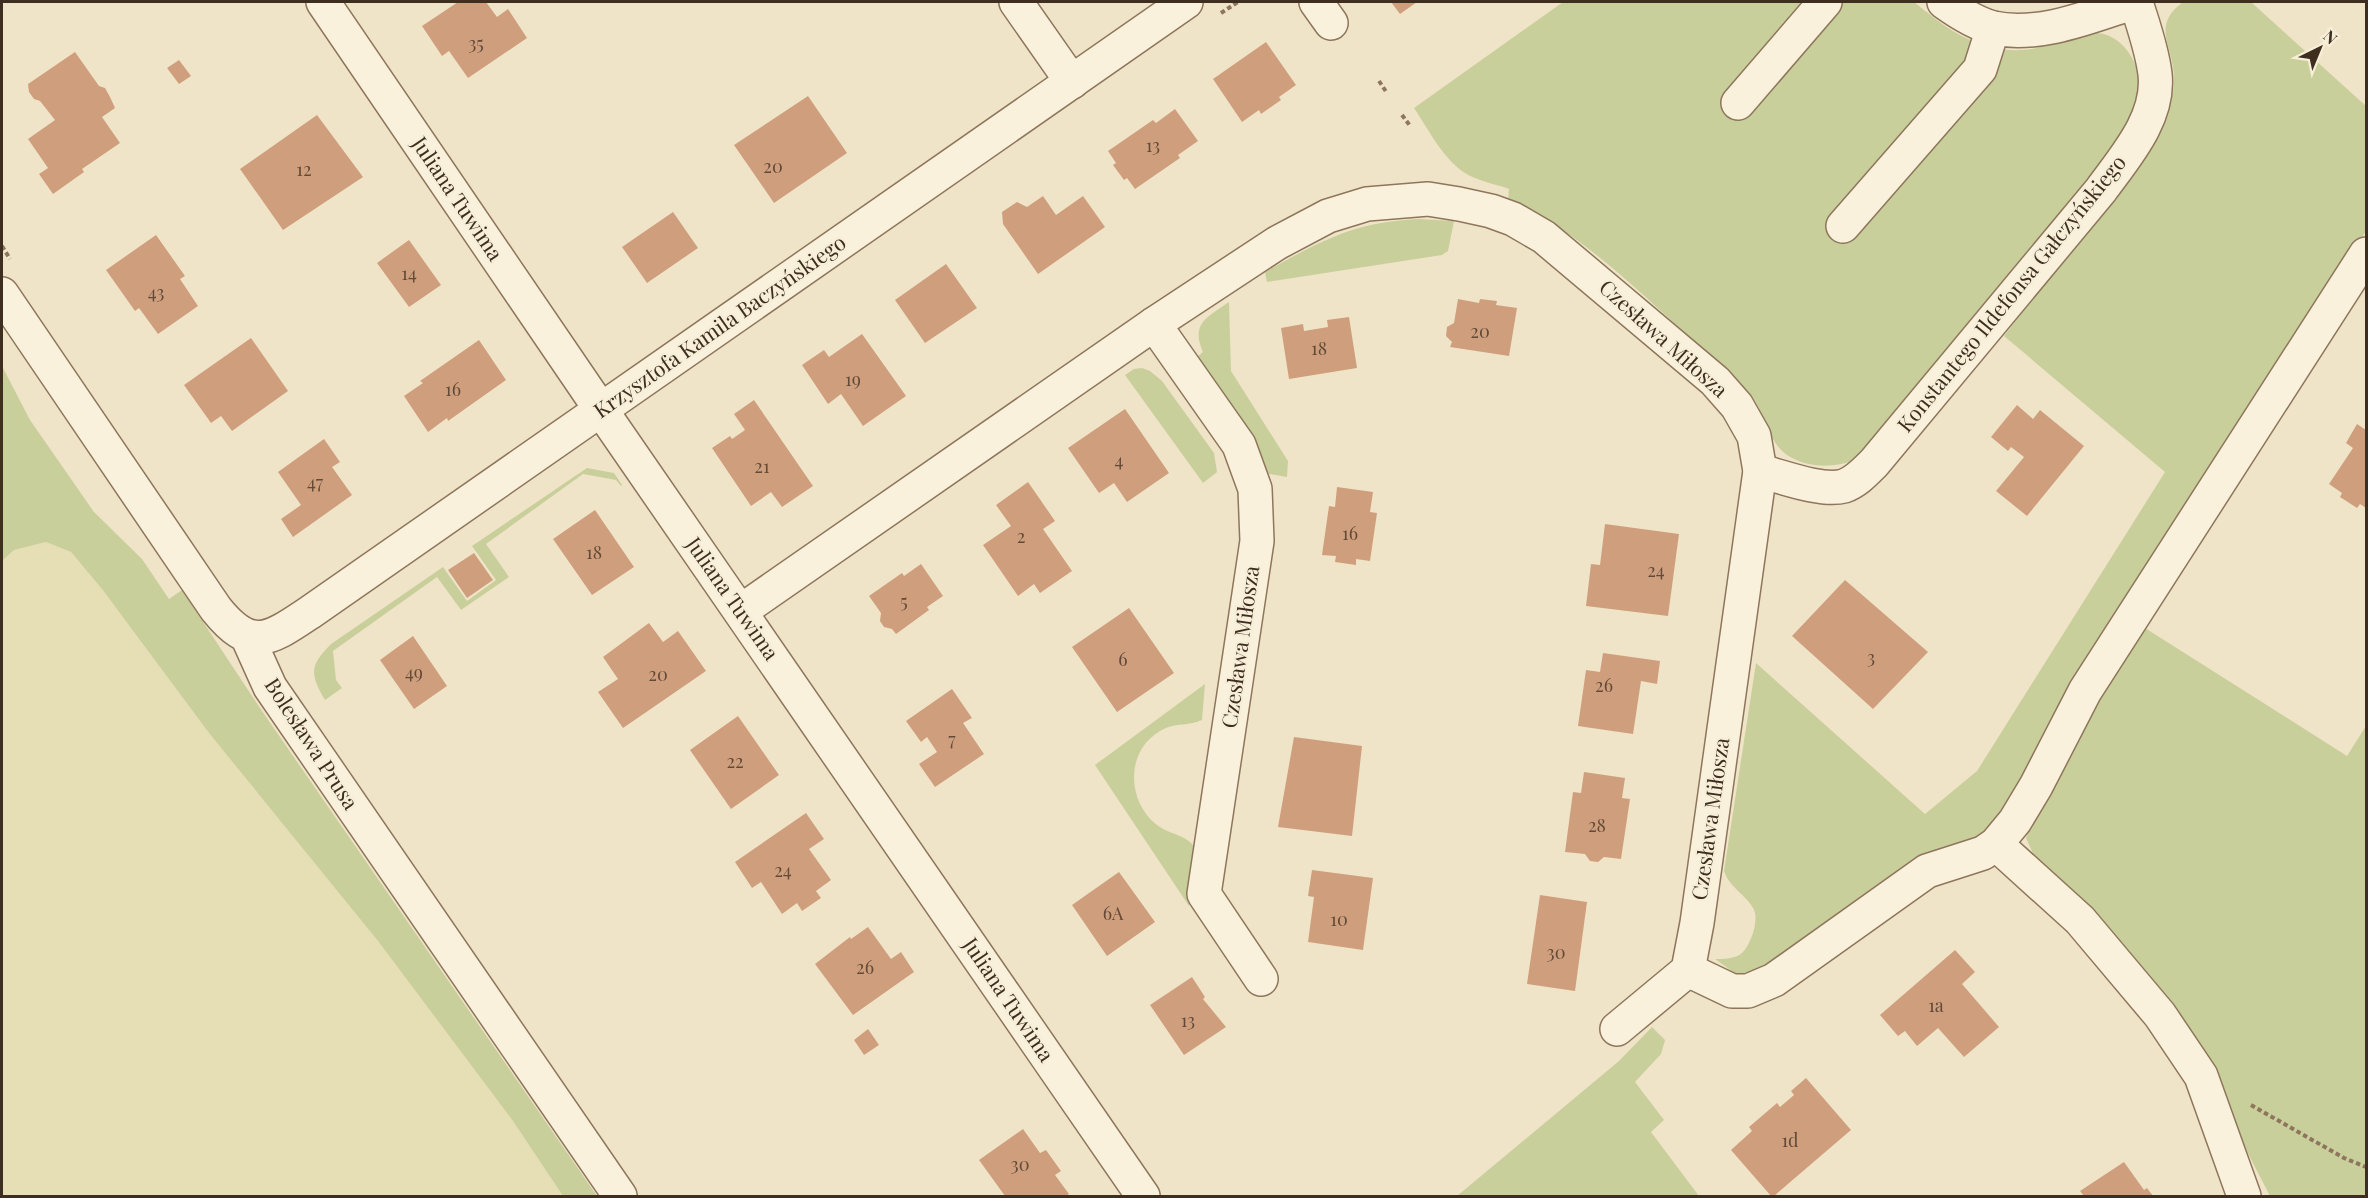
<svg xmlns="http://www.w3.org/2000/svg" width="2368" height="1198" font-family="'Playfair Display',serif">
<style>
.farmland{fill:#e6deb5}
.green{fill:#c9cf9b}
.building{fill:#cf9f7d}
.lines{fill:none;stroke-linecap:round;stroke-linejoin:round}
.minor-casing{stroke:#8d765c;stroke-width:36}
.path{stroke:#8d765c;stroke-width:4;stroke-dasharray:4.5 3;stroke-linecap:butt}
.minor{stroke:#faf1dc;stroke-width:33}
.labels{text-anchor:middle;stroke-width:4.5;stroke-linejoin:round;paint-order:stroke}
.number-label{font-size:18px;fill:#624a37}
.street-label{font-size:21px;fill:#3d2e20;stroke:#f7eed8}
</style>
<rect width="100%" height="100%" fill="#f0e4c8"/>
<polygon class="farmland" points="46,542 71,552 102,589 209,733 378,941 513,1121 563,1196 2,1196 2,561 14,550"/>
<g class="green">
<path d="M1563 2H1914C1943 25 1964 43 2002 49 2026 53 2048 46 2070 39 2077 37 2085 33 2092 33 2127 31 2146 74 2139 103 2137 113 2130 123 2126 132L1853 461C1831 468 1807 468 1787 455 1767 441 1765 411 1749 393 1732 374 1711 358 1693 341 1647 298 1601 254 1549 221 1536 213 1522 207 1508 200L1509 189C1493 183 1471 180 1458 168 1439 152 1427 127 1414 108Z"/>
<path d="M2183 2H2251L2366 106V231L2015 797 1988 831 1975 841 1901 875 1768 964 1749 972 1736 974 1715 959C1724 959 1735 959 1742 953 1751 944 1760 919 1753 908 1745 894 1730 888 1724 871L1756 663 1925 814 1977 771 2165 472 2004 336 2162 129C2168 113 2174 96 2174 79 2174 47 2150 26 2183 2Z"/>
<path d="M1419 219 1454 221 1448 251 1442 255 1267 282 1265 272C1321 241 1353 222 1419 219Z"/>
<path d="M1229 302 1231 371 1288 461 1287 477 1264 473 1197 357 1203 352C1190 323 1208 317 1229 302Z"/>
<polygon points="2,366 30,420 94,512 142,559 169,599 182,590 262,711 597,1196 563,1196 513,1121 378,941 209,733 102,589 71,552 46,542 14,550 2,561"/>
<polygon points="1142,368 1150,371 1162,381 1214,453 1217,472 1203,483 1125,375 1134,369"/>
<path d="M587 468 614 473 622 485 621 486 616 480 583 474 486 544 509 577 461 610 437 577 333 651 336 680 342 688 325 700C310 674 309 666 331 644L443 567 467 601 496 580 472 546Z"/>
<polygon points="2145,628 2347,756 2366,726 2366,1196 2270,1196 2240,1138 2035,858 2026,838 2038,807 2090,704"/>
<path d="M1205 684 1202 720C1190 726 1177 723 1166 728 1125 746 1125 800 1157 825 1169 834 1183 834 1193 845L1189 906 1095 765Z"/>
<polygon points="1652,1027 1665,1040 1661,1054 1635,1082 1664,1120 1651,1132 1699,1196 1457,1196 1619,1061"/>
</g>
<g class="building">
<polygon points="458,2 486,2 497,17 508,9 527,38 468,78 449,51 442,56 422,26"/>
<polygon points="1391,2 1417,2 1400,14"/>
<polygon points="1266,42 1296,85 1279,97 1281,100 1261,114 1259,110 1242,122 1213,79"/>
<polygon points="75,52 99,86 105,88 110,97 115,108 102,117 120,143 82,169 84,172 53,194 39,174 48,168 28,139 55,120 40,101 34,99 29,92 28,84"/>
<polygon points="179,60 191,76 179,84 167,68"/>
<polygon points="808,96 847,153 774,203 734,145"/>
<polygon points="1175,109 1198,141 1178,155 1180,158 1135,189 1127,178 1124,180 1113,165 1116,163 1108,151 1153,120 1156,123"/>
<polygon points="317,115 363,177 283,230 240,169"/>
<polygon points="1043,196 1056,215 1083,196 1105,227 1038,274 1003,224 1002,212 1017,202 1027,207"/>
<polygon points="673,212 698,248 647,283 622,247"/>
<polygon points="156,235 185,276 180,279 198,306 158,334 139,308 135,311 106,270"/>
<polygon points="409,240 441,285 409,307 377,263"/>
<polygon points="946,264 977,308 925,343 895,300"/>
<polygon points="1458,299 1479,303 1480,299 1497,301 1496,305 1517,308 1509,356 1450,347 1452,342 1446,336 1447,327 1454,323"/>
<polygon points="1349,317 1357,368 1289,379 1281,328 1303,324 1304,331 1328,327 1327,320"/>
<polygon points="862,334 906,396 863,426 841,394 828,404 802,365 824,350 829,357"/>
<polygon points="251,338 288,391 232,431 221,416 211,423 184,385"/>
<polygon points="479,340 506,380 448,421 447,418 428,432 404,396 423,383 420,381"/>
<polygon points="754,400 813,486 782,507 771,492 751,506 712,448 730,436 732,439 745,430 734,414"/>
<polygon points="2017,405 2033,419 2040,410 2084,446 2027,516 1996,491 2024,457 2011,447 2008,451 1991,437"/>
<polygon points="1125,409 1169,473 1127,502 1114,483 1099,493 1068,448"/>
<polygon points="2357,424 2366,430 2366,508 2360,504 2357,508 2340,497 2342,493 2329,484 2353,448 2346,443"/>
<polygon points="324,439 340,462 332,467 352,495 293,537 281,519 301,505 278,472"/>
<polygon points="1028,482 1055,521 1043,529 1072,571 1040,593 1034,584 1018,596 983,545 1011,526 996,505"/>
<polygon points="1337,487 1373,492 1370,512 1377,513 1370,561 1356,559 1356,565 1335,562 1336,556 1322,555 1329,506 1335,507"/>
<polygon points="595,510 634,567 592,595 553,539"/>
<polygon points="1605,524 1679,534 1668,616 1586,606 1591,564 1600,565"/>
<polygon points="474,553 493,580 467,598 448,570"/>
<polygon points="921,564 943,596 927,607 929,610 896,634 892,629 884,627 880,621 881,613 869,596 902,573 904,576"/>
<polygon points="1845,580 1928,652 1873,709 1792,636"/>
<polygon points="1129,608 1174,673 1117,712 1072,647"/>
<polygon points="649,623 663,642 678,631 706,671 623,728 598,692 618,679 603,657"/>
<polygon points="413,636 447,686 414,709 380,660"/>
<polygon points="1603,653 1660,661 1657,684 1641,681 1633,734 1578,726 1586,670 1600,672"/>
<polygon points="952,689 972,718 963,723 984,754 935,787 919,764 937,752 927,737 921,742 906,721"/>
<polygon points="738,716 779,775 731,809 690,750"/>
<polygon points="1294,737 1362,746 1352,836 1278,827"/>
<polygon points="1584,772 1625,778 1622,798 1630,799 1621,859 1604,857 1598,862 1590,861 1585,854 1565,852 1573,792 1581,793"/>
<polygon points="806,813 824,839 809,849 831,880 816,891 821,898 802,911 797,903 782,914 761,882 752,888 735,862"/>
<polygon points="1312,870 1373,878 1363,950 1308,942 1314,897 1308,896"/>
<polygon points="1119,872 1155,922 1107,956 1072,905"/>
<polygon points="1540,895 1587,902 1575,991 1527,984"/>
<polygon points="868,927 891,959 901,952 914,972 853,1015 815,964 850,937 851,939"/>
<polygon points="1955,950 1975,972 1962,984 1999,1027 1964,1057 1938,1028 1917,1046 1905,1031 1898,1036 1880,1015"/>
<polygon points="1192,977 1205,997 1203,999 1226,1027 1184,1055 1150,1005"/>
<polygon points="868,1029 879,1045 864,1055 854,1040"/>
<polygon points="1806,1078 1851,1130 1774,1196 1771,1196 1731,1150 1752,1131 1749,1127 1777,1103 1780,1107 1794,1095 1791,1091"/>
<polygon points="1023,1129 1040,1153 1046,1150 1061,1171 1055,1175 1069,1194 1066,1196 1005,1196 979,1160"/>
<polygon points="2124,1162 2144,1190 2147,1188 2153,1196 2084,1196 2080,1191"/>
</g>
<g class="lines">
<defs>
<g id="minor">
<polyline points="323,2 601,410 1143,1196"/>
<polyline points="1016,2 1072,82"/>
<polyline points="1316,2 1331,23"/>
<path d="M1944 2C1958 12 1975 23 1993 28 2040 38 2091 16 2135 2"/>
<polyline points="1738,103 1825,2"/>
<polyline points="1843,226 1980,69 1993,28"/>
<path d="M2 294 216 609C252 654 270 639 312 611L1186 2"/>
<polyline points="1154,324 1239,445 1255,489 1257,541 1204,894 1261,979"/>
<path d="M1760 471C1783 477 1822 492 1844 486 1856 482 1866 471 1874 463L2101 190C2125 157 2160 118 2155 74 2152 49 2143 25 2136 2"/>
<polyline points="741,611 1154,324 1277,243 1328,216 1367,204 1428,199 1459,204 1491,211 1513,219 1544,237 1715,381 1737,406 1754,436 1760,471 1697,923 1688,970 1617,1029"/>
<polyline points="247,636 270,687 620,1196"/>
<polyline points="1996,844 2080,920 2160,1015 2201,1076 2244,1196"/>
<polyline points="1688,970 1732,991 1748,991 1774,980 1927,871 1983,853 1996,844 2015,821 2036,786 2085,691 2366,254"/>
</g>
</defs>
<use href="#minor" class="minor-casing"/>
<g class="path">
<polyline points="1221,13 1238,2"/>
<polyline points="1379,81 1387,93"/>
<polyline points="1402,115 1411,127"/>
<polyline points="2,246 10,259"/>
<polyline points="2251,1105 2344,1158 2366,1167"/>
</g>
<use href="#minor" class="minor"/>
</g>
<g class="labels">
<g class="number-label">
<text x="476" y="50">35</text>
<text x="1153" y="152">13</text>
<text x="773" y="173">20</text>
<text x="304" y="176">12</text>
<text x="409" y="280">14</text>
<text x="156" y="299">43</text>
<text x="1480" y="338">20</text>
<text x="1319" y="355">18</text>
<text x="853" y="386">19</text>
<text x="453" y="396">16</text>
<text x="1119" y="467">4</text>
<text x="762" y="473">21</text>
<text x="315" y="489">47</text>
<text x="1350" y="540">16</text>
<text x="1021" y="543">2</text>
<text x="594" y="559">18</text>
<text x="1656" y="577">24</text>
<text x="904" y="608">5</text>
<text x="1871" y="664">3</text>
<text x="1123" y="666">6</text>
<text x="414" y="679">49</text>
<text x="658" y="681">20</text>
<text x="1604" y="692">26</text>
<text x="952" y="746">7</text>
<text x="735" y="768">22</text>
<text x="1597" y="832">28</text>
<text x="783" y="877">24</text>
<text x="1113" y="920">6A</text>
<text x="1339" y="926">10</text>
<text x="1556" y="959">30</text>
<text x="865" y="974">26</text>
<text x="1936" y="1012">1a</text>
<text x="1188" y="1027">13</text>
<text x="1790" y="1147">1d</text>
<text x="1020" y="1171">30</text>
</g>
<g class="street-label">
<text transform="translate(457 199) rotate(56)" y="7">Juliana Tuwima</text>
<text transform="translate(2012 294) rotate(-51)" y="7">Konstantego Ildefonsa Gałczyńskiego</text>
<text transform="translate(720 327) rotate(-35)" y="7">Krzysztofa Kamila Baczyńskiego</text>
<text transform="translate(1663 339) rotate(42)" y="7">Czesława Miłosza</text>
<text transform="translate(732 599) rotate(55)" y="7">Juliana Tuwima</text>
<text transform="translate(1241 647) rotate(-82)" y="7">Czesława Miłosza</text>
<text transform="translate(311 744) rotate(57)" y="7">Bolesława Prusa</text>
<text transform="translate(1711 819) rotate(-82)" y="7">Czesława Miłosza</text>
<text transform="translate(1008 1000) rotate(56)" y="7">Juliana Tuwima</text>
</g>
</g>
<rect width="2368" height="1198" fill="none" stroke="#3d2e20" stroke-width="6"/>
<g transform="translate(2320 48) rotate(43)" stroke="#f7eed8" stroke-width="4.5" paint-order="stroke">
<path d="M0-4.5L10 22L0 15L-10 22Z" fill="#3d2e20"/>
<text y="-9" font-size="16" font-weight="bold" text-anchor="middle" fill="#3d2e20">N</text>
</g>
</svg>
